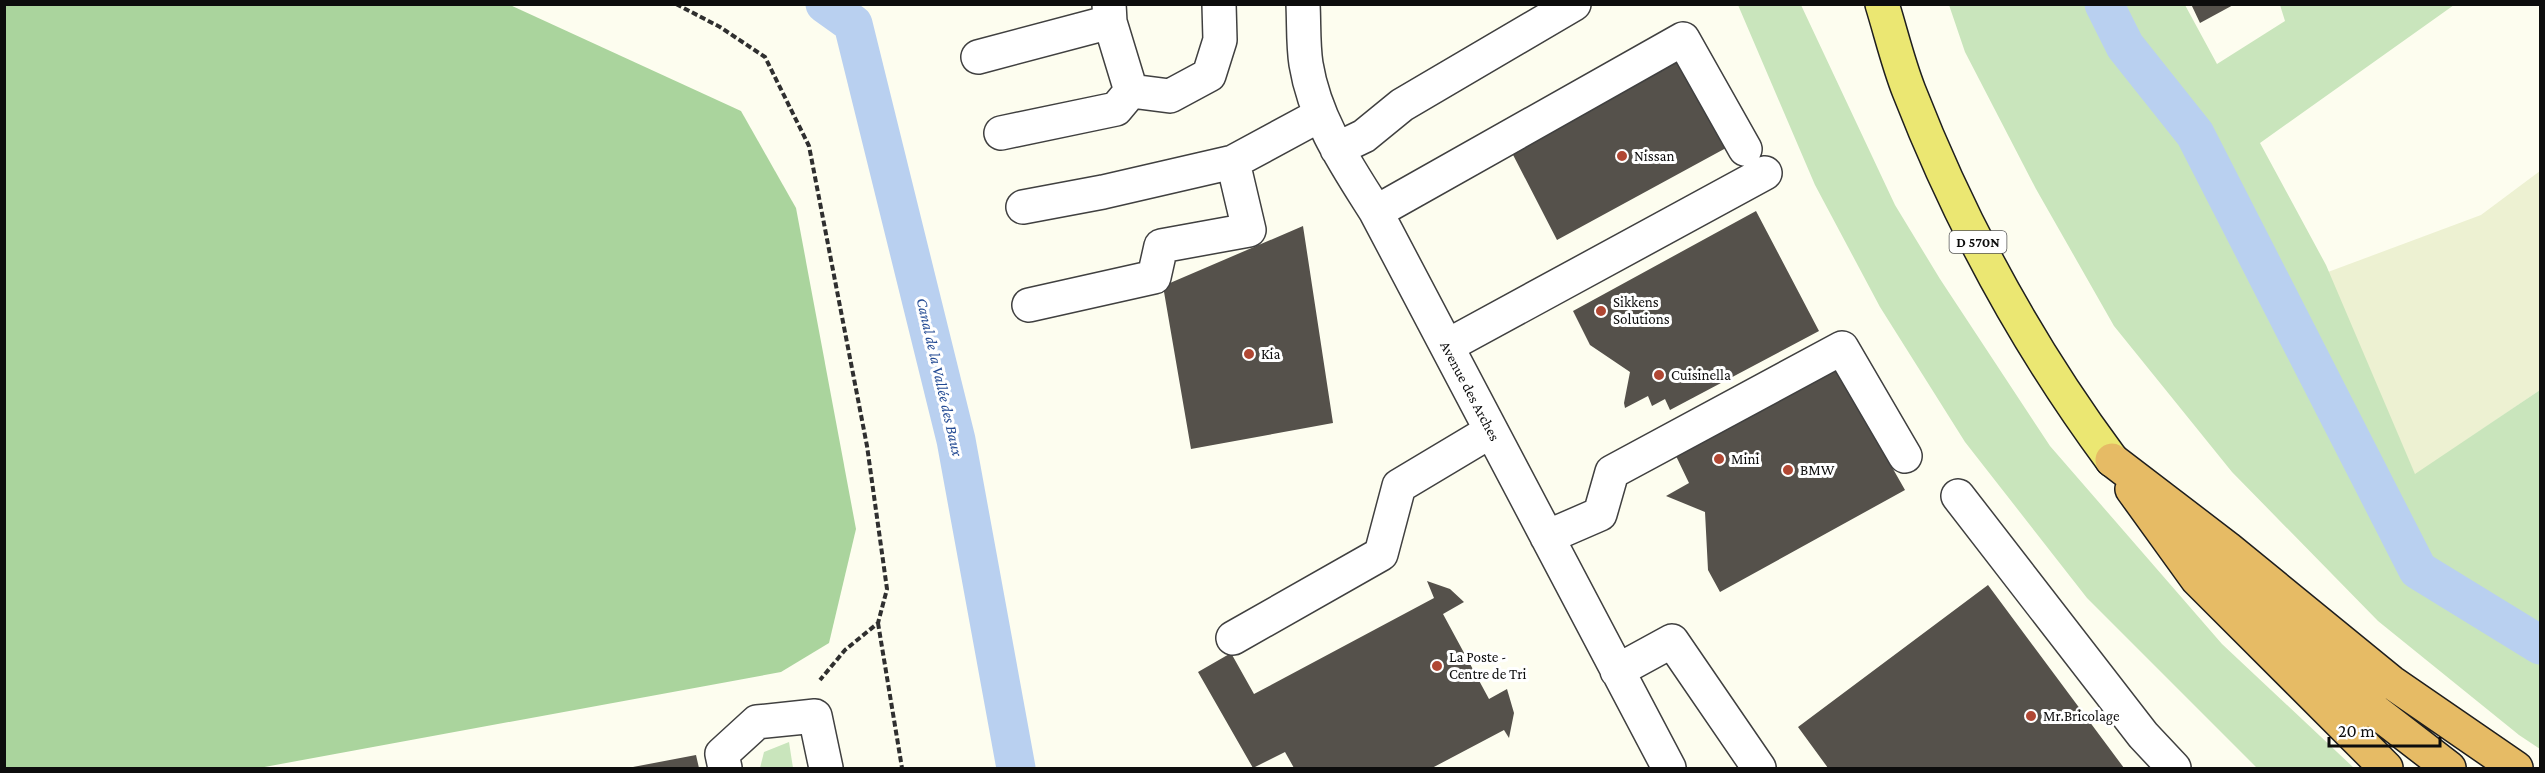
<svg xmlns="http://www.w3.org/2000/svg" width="2545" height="773" font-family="'Crimson Pro',serif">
	<rect width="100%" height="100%" fill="#fdfdef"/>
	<path fill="#edf1d2" d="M 2540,171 L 2540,390 L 2415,475 L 2328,272 L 2481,215 Z"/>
	<path fill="#c9e5bc" d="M 1738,5 L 1801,5 L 1895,205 L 1940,279 L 2050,446 L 2222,644 L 2354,768 L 2257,768 L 2087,598 L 1965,442 L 1880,307 L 1815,185 Z
		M 1949,5 L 2185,5 L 2217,64 L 2285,21 L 2280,5 L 2454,5 L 2260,143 L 2326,265 L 2415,474 L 2540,390 L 2540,749 L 2519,735 L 2378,621 L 2232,472 L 2114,326 L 2036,189 L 1965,52 Z
		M 789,742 L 793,768 L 760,768 L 764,752 Z"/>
	<path fill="#aad49d" d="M 5,4 L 510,5 L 741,111 L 796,208 L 856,529 L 829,643 L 781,672 L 259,768 L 5,768 Z"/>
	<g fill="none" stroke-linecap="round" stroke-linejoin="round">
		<path stroke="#b9d0f0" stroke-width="39" d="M 825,4 L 853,24 L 956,440 L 1016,768
			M 2104,4 L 2125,46 L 2195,134 L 2418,570 L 2540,645"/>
	</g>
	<path fill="#55514b" d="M 2191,4 L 2235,4 L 2200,23 Z
		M 1680,57 L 1726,148 L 1557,240 L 1510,149 Z
		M 1756,211 L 1819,331 L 1670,410 L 1665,399 L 1652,406 L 1648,396 L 1625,408 L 1624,403 L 1630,372 L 1590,345 L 1573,311 Z
		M 1303,226 L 1333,423 L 1191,449 L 1163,286 Z
		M 1835,367 L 1905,490 L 1720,592 L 1708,570 L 1705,512 L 1666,496 L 1689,483 L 1676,456 Z
		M 1427,581 L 1450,589 L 1464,602 L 1443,614 L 1489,699 L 1507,689 L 1514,713 L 1509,738 L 1504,730 L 1432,768 L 1294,768 L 1285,752 L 1253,768 L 1198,672 L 1231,653 L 1254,694 L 1434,598 Z
		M 1988,585 L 2124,768 L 1828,768 L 1798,727 Z
		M 696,755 L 699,768 L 633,768 L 633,767 Z"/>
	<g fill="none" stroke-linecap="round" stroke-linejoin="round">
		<g stroke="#404040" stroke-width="36">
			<path id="minor" d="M 1303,4 C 1304,24 1303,45 1306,64 C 1315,120 1347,166 1376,212 L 1669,768
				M 1110,22 L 1131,91 L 1170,96 L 1209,75 L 1220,40 L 1219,4
				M 978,57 L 1110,22 L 1109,4
				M 1001,133 L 1116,109 L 1131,91
				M 1337,149 L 1364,136 L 1402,105 L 1574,4
				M 1023,207 L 1103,192 L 1233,162 L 1320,115
				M 1376,212 L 1683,39 L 1745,149
				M 1029,305 L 1154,277 L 1161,246 L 1249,230 L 1233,162
				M 1447,346 L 1765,173
				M 1958,496 L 2143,735 L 2174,768
				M 1547,537 L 1600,514 L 1612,472 L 1842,348 L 1905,456
				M 1233,638 L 1381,554 L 1399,486 L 1491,431
				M 1617,671 L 1672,641 L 1759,768
				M 725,768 L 722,754 L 757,722 L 815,716 L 826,768"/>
		</g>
		<g stroke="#1e1e1e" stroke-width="36">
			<path id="major" d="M 1882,4 C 1891,33 1898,63 1909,91 C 1960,222 2029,348 2112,460"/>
		</g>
		<g stroke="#1e1e1e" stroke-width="36">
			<path id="highway" d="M 2112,460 L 2227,548 L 2391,682 L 2516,768
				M 2132,489 L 2197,579 L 2386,768
				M 2194,546 L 2375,711 L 2449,768"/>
		</g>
		<path stroke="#2f2f2f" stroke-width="4" stroke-dasharray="6 3" stroke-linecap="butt" d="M 676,4 L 720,27 L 765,57 L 809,146 L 867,446 L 887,589 L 878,623 L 845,650 L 820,680
			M 878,623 L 902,768"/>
		<use href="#minor" stroke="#fff" stroke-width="33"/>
		<use href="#major" stroke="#ebe772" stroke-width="33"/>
		<use href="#highway" stroke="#e6bb65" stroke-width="33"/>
	</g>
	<g fill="#b04733" stroke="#fff" stroke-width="2">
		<circle cx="1622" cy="156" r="6"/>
		<circle cx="1601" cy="311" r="6"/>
		<circle cx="1249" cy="354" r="6"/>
		<circle cx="1659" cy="375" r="6"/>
		<circle cx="1719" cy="459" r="6"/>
		<circle cx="1788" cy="470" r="6"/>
		<circle cx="1437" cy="666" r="6"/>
		<circle cx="2031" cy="716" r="6"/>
	</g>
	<g text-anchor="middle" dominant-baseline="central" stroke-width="6" stroke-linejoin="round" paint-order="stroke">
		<rect fill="#fff" stroke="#565656" stroke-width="1.5" x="1949.5" y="231" width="57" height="22" rx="4.5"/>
		<g font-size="14" font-weight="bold" fill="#0d0d0d">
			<text x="1978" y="242">D 570N</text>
		</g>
		<g font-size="15" fill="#0d0d0d" stroke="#fff" text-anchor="start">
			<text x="1634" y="156">Nissan</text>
			<text x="1613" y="302">Sikkens<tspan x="1613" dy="17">Solutions</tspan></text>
			<text x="1261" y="354">Kia</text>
			<text x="1671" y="375">Cuisinella</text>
			<text x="1731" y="459">Mini</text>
			<text x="1800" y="470">BMW</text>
			<text x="1449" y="657">La Poste -<tspan x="1449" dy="17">Centre de Tri</tspan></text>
			<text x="2043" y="716">Mr.Bricolage</text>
		</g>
		<g font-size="15" fill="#0d0d0d" stroke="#fff">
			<text transform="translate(1470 391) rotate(62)">Avenue des Arches</text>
		</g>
		<g font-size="16" font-style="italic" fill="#234a93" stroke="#fff">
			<text transform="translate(940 377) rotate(77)">Canal de la Vallée des Baux</text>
		</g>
	</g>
	<rect width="2545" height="773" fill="none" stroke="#0d0d0d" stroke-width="12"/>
	<path d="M2329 737v9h111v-9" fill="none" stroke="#0d0d0d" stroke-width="3"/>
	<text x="2338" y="737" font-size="18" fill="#0d0d0d" stroke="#ffffff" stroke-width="4.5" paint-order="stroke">20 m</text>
</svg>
